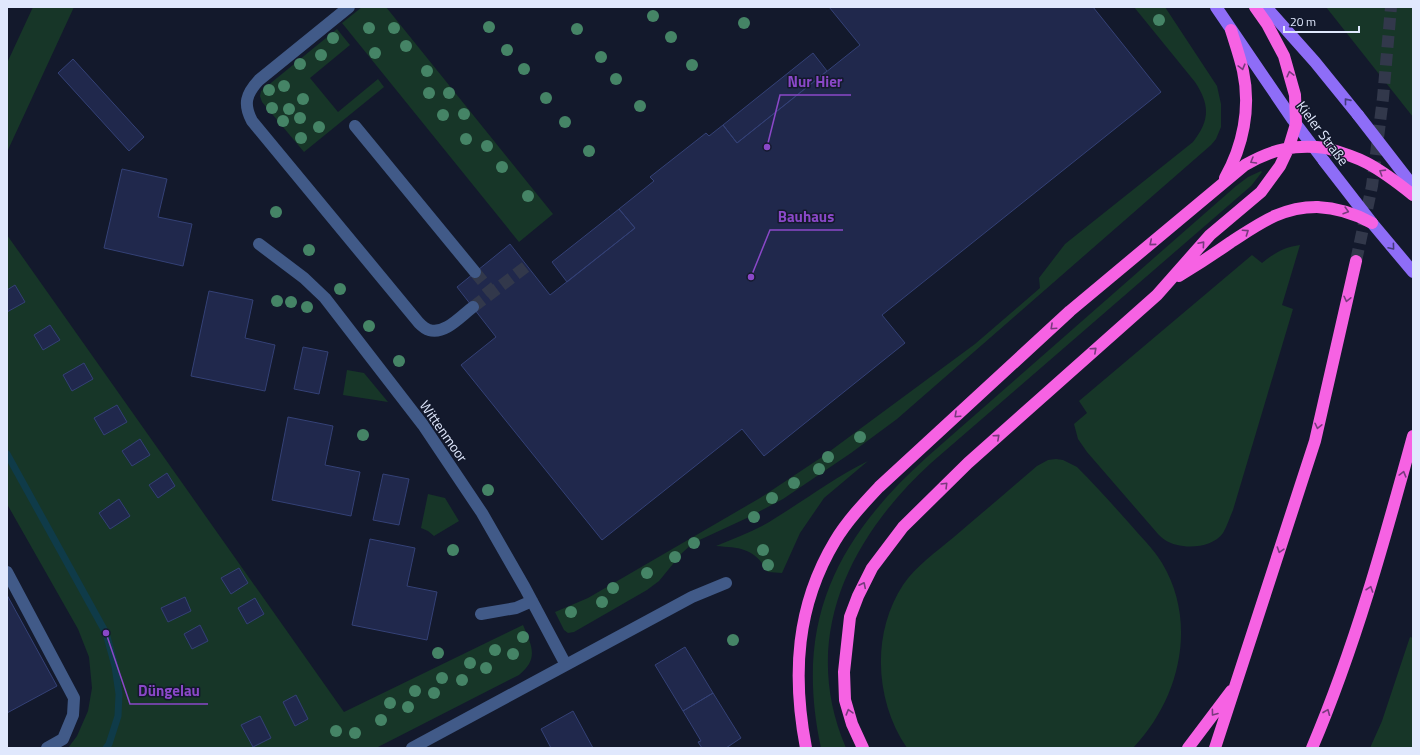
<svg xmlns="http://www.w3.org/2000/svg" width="1420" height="755" font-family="'Titillium Web',sans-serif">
	<rect width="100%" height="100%" fill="#13192c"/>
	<path fill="#173628" d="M 33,7 L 74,7 L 7,152 L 7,63 Z
		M 362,7 L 386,7 L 553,214 L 519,242 L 342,23 Z
		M 1134,7 L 1165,7 L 1217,86 L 1221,104 L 1221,127 L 1216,139 L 1211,145 L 897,419 L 851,453 L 783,499 L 747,518 L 693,543 L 682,553 L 659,581 L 647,590 L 574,632 L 568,633 L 564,630 L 555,612 L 588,598 L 760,498 L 822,457 L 975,344 L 1040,288 L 1039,278 L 1065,244 L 1193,142 C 1210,120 1210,105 1195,82 Z
		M 1326,7 L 1413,7 L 1413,117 Z
		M 337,29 L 350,45 L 310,78 L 338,112 L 378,79 L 384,87 L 304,152 L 262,102 L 260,96 L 261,91 Z
		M 1261,171 L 1262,172 L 1251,186 L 931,463 C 849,538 799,639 846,748 L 821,748 C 794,623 835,540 927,457 L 1236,186 L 1248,177 Z
		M 7,235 L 344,712 L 523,625 C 532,646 539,659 519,675 L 376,748 L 68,748 L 77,736 L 88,711 L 92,688 L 89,657 L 78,629 L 7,504 Z
		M 1300,245 L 1282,305 L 1293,309 L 1233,510 C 1230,517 1227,526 1223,533 C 1212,549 1180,550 1165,540 C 1162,538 1160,536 1158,534 L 1087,452 L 1078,439 L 1074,424 L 1087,413 L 1079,401 L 1252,255 L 1262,263 C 1274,253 1285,247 1300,245 Z
		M 347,370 L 364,373 L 388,402 L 343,395 Z
		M 1056,459 L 1063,460 L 1077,467 C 1095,485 1112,504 1129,523 C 1140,536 1153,548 1162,563 C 1198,623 1180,699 1133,748 L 907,748 C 875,701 871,634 903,585 C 916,566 936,552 954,537 C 981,514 1009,490 1037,466 L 1048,460 Z
		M 868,461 L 824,498 L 800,533 L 782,573 L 768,572 C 754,548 742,548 716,546 C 737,537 758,530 777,517 C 808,498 835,477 868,461 Z
		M 428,494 L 445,498 L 459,521 L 434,536 L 428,531 L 421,528 Z
		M 1410,637 L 1413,638 L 1413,748 L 1370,748 L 1382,721 Z"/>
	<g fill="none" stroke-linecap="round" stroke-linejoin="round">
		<path stroke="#0f3b49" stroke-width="7" d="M 7,454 L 106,633 L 115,666 L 119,694 L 118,716 L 109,744 L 106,748"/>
	</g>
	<path fill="#20284c" stroke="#344176" d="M 829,7 L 1093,7 L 1161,92 L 882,315 L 905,343 L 764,456 L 742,429 L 602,540 L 461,365 L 496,337 L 457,287 L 510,244 L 550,295 L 635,228 L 619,209 L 654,181 L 650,177 L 706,133 L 709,136 L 723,125 L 737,143 L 860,45 Z
		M 813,53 L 827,71 L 737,143 L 723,125 Z
		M 73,59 L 144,137 L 129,151 L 58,73 Z
		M 122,169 L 167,179 L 158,217 L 192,224 L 183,266 L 104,248 Z
		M 619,209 L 635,228 L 567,282 L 552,262 Z
		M 15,285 L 25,302 L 7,312 L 7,290 Z
		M 209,291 L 253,300 L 245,338 L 275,345 L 265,391 L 191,376 Z
		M 50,325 L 60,340 L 43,350 L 34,335 Z
		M 303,347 L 328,352 L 319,394 L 294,389 Z
		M 84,363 L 93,379 L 72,391 L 63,375 Z
		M 117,405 L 127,422 L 104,435 L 94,418 Z
		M 288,417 L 333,426 L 325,465 L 360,472 L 351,516 L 272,500 Z
		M 140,439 L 150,455 L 132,466 L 122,451 Z
		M 167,473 L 175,486 L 158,498 L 149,485 Z
		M 383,474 L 409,479 L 399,525 L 373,520 Z
		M 119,499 L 130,516 L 110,529 L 99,513 Z
		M 370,539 L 415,548 L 407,586 L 437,592 L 427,640 L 352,625 Z
		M 239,568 L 248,583 L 231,594 L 221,578 Z
		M 7,595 L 57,686 L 7,713 Z
		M 185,597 L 191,611 L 168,622 L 161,608 Z
		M 255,598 L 264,614 L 247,624 L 238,608 Z
		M 200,625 L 208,641 L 192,649 L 184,634 Z
		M 685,647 L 713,693 L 683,711 L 655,665 Z
		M 713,693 L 741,738 L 726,748 L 702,748 L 698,742 L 701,741 L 683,711 Z
		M 296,695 L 308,719 L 295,726 L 283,702 Z
		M 573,711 L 593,748 L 551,748 L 541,729 Z
		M 260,716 L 271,738 L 253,747 L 241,725 Z"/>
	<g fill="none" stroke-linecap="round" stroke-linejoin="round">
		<path stroke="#32384b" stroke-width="12" stroke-dasharray="12 6" stroke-linecap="butt" d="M 475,272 L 492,293
			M 473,307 L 527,266"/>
		<path stroke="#32384b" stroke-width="12" stroke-dasharray="12 6" stroke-linecap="butt" d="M 1356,261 L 1372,186 L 1383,98 L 1391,7"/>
		<path stroke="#415a88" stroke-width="12" d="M 349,7 L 259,80 C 246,94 243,104 252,121 L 419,323 C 422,326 425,329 429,330 C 445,335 461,316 473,307
			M 355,126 L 475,272
			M 259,244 L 304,278 L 325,298 L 423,425 L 482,513 L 525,588 L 566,665
			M 7,572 L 74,698 L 73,715 L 63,739 L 47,748
			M 481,614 L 516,608 L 532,601
			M 412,748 L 692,597 L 726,583"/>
		<path stroke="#8e6df7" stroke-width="12" d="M 1216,7 L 1293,120 L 1324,161
			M 1266,7 L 1315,62 L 1358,115
			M 1372,223 L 1413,272"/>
		<path stroke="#f662e3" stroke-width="12" d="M 1225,178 C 1243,146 1251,108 1243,71 C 1240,57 1235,43 1231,30
			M 1179,276 C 1197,265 1214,254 1231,242 C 1259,224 1281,207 1317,207
			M 806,748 C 792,675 796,606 835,541 C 847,521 863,504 879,487 L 1070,311 L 1245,165 C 1273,149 1295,144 1326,148
			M 863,748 L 852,724 L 845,700 L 844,672 L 850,617 L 858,596 L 872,568 L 903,527 L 968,463 L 1157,295 L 1210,235 L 1261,192 L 1280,166 L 1289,147 L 1296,124 L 1295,95 L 1284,56 L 1267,24 L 1255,7
			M 1188,748 L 1231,691
			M 1215,748 L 1315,441 L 1356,261
			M 1312,748 C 1355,647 1384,542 1413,436"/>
		<path stroke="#8e6df7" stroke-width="12" d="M 1358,115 L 1413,186
			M 1324,161 L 1372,223"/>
		<path stroke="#f662e3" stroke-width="12" d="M 1326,148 C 1340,152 1354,156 1367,163 C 1384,172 1398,183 1413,195
			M 1317,207 C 1338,208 1354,213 1372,223"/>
	</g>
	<g fill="#458466">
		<circle cx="653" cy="16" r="6"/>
		<circle cx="1159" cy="20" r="6"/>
		<circle cx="744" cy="23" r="6"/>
		<circle cx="489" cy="27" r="6"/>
		<circle cx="369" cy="28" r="6"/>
		<circle cx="394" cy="28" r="6"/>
		<circle cx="577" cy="29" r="6"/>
		<circle cx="671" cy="37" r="6"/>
		<circle cx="333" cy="38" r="6"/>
		<circle cx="406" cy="46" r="6"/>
		<circle cx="507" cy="50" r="6"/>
		<circle cx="375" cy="53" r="6"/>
		<circle cx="321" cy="55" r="6"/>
		<circle cx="601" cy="57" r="6"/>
		<circle cx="300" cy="64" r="6"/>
		<circle cx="692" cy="65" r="6"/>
		<circle cx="524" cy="69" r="6"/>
		<circle cx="427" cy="71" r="6"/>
		<circle cx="616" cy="79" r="6"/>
		<circle cx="284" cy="86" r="6"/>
		<circle cx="269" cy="90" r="6"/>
		<circle cx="429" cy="93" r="6"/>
		<circle cx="449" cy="93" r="6"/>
		<circle cx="546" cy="98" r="6"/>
		<circle cx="303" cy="99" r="6"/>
		<circle cx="640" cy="106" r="6"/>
		<circle cx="272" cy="108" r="6"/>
		<circle cx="289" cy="109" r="6"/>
		<circle cx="464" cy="114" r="6"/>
		<circle cx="443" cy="115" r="6"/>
		<circle cx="300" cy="118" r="6"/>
		<circle cx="283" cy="121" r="6"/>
		<circle cx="565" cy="122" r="6"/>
		<circle cx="319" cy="127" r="6"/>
		<circle cx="301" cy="138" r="6"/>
		<circle cx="466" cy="139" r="6"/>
		<circle cx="487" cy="146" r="6"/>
		<circle cx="589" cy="151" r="6"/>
		<circle cx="502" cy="167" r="6"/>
		<circle cx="528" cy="196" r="6"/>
		<circle cx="276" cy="212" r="6"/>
		<circle cx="309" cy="250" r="6"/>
		<circle cx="340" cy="289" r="6"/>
		<circle cx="277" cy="301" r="6"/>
		<circle cx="291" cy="302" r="6"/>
		<circle cx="307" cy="307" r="6"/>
		<circle cx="369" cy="326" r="6"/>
		<circle cx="399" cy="361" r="6"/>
		<circle cx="363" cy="435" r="6"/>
		<circle cx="860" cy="437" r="6"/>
		<circle cx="828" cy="457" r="6"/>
		<circle cx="819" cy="469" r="6"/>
		<circle cx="794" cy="483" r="6"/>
		<circle cx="488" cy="490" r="6"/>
		<circle cx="772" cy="498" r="6"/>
		<circle cx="754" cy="517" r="6"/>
		<circle cx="694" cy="543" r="6"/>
		<circle cx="453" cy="550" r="6"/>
		<circle cx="763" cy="550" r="6"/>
		<circle cx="675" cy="557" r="6"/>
		<circle cx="768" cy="565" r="6"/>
		<circle cx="647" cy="573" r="6"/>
		<circle cx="613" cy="588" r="6"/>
		<circle cx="602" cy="602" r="6"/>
		<circle cx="571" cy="612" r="6"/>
		<circle cx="523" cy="637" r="6"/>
		<circle cx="733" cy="640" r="6"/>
		<circle cx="495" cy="650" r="6"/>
		<circle cx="438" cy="653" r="6"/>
		<circle cx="513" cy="654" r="6"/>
		<circle cx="470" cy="663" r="6"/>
		<circle cx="486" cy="668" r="6"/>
		<circle cx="442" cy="678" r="6"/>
		<circle cx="462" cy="680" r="6"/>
		<circle cx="415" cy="691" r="6"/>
		<circle cx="434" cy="693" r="6"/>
		<circle cx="390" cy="703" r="6"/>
		<circle cx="408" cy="707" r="6"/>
		<circle cx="381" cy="720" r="6"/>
		<circle cx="336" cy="731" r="6"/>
		<circle cx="355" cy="733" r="6"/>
	</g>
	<defs><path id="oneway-chevron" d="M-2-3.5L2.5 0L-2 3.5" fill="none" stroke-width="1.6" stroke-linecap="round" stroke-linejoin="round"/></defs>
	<g stroke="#793a7e">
		<use href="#oneway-chevron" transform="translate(1242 67) rotate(75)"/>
		<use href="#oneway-chevron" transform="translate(1290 74) rotate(-104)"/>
		<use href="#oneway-chevron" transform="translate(1253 161) rotate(150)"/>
		<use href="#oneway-chevron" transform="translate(1382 172) rotate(-148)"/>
		<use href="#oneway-chevron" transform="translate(1346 211) rotate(17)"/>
		<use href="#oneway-chevron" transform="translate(1246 232) rotate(-34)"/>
		<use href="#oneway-chevron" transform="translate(1152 243) rotate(140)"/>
		<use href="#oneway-chevron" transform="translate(1202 244) rotate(-49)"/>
		<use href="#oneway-chevron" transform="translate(1347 299) rotate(103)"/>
		<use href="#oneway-chevron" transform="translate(1053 327) rotate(137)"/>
		<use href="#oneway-chevron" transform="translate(1094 350) rotate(-42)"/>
		<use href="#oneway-chevron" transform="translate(957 415) rotate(137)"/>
		<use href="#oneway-chevron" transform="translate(1318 426) rotate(103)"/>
		<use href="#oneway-chevron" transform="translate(997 437) rotate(-42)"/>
		<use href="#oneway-chevron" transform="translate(1403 474) rotate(-75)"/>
		<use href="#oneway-chevron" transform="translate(945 485) rotate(-45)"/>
		<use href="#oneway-chevron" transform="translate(1280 550) rotate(108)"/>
		<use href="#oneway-chevron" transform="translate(863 585) rotate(-64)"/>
		<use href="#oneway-chevron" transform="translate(1370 589) rotate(-71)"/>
		<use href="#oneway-chevron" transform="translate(849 712) rotate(-106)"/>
		<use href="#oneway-chevron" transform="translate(1327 712) rotate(-68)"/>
		<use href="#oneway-chevron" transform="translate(1214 713) rotate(127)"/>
	</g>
	<g stroke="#443b7d">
		<use href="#oneway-chevron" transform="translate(1347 101) rotate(-129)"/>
		<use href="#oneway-chevron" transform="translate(1392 247) rotate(50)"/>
	</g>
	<g text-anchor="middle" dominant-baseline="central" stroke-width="3" stroke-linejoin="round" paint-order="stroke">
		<g font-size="14" fill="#e0e8fd" stroke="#13192c">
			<text transform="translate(1323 133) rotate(53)">Kieler Straße</text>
			<text transform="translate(444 431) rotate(55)">Wittenmoor</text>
		</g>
	</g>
	<path fill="none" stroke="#8a48c8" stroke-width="1.5" d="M767 147L780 95H851M751 277L770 230H843M106 633L130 704H208"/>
	<g fill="#8a48c8" stroke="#13192c" stroke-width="1.5">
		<circle cx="767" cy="147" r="4"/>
		<circle cx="751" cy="277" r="4"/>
		<circle cx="106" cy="633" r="4"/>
	</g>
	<g font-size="15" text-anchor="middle" font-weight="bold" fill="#8a48c8" stroke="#13192c" stroke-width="3" stroke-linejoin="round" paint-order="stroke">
		<text x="815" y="87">Nur Hier</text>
		<text x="806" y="222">Bauhaus</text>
		<text x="169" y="696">Düngelau</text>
	</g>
	<rect width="1420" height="755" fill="none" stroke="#e0e8fd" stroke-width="16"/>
	<path d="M1284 26v6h75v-6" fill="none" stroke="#e0e8fd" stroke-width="2"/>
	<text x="1290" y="26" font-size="12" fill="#e0e8fd" stroke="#13192c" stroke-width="3" paint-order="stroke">20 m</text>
</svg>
